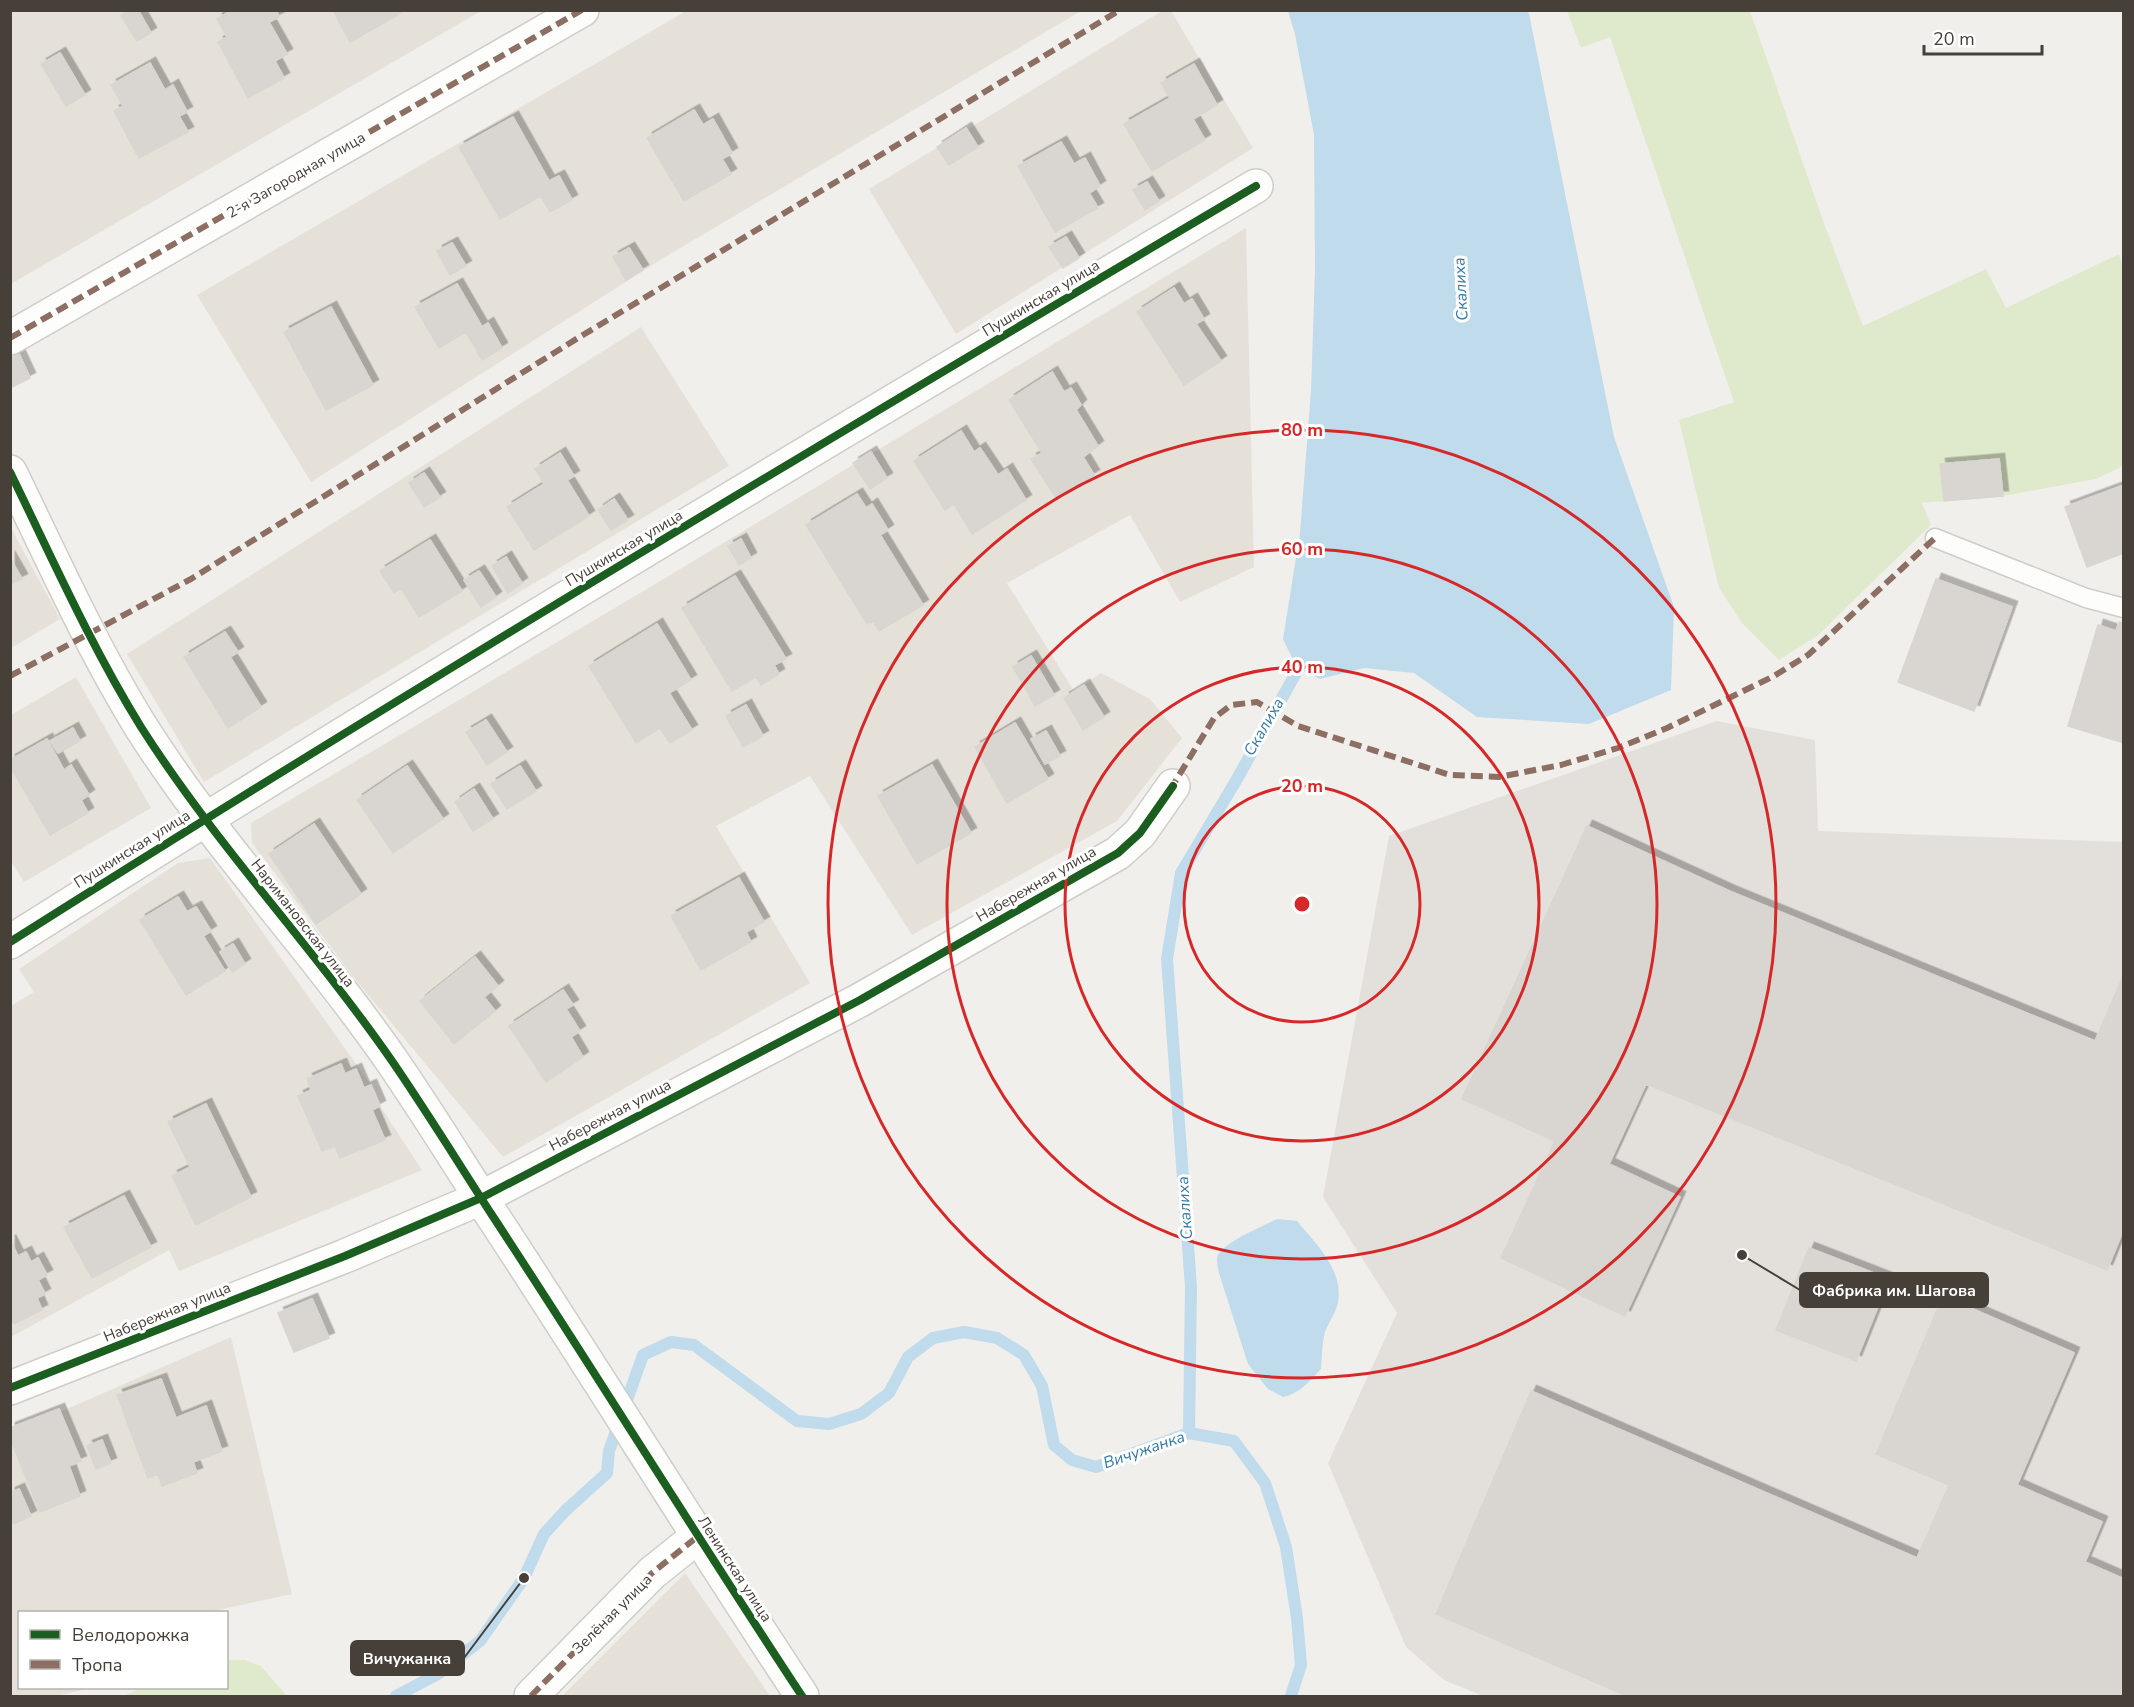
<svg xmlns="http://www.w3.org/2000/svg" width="2134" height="1707" font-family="'Nunito Sans',sans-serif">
	<defs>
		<filter id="shadow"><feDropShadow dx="5.5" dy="-5.5" stdDeviation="0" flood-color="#0004"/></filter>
	</defs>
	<rect width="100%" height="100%" fill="#f1efeb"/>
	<path fill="#e5e1d9" d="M 11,11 L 481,11 L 11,284 Z
		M 686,11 L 1081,11 L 665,257 L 311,482 L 197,295 Z
		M 1162,11 L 1171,11 L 1253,148 L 956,334 L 869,189 Z
		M 1246,228 L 1254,567 L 1180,602 L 1130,515 L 1007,583 L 1074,691 L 1101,673 L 1150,699 L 1182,738 L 1117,821 L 912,935 L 810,776 L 716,826 L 810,983 L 503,1157 L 359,984 L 252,843 L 251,823 L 662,580 Z
		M 641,327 L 729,466 L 204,782 L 127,654 Z
		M 10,526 L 60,619 L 11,648 L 10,648 Z
		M 76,677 L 151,808 L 24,882 L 11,861 L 11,715 Z
		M 210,858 L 371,1085 L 380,1106 L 422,1170 L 179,1271 L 169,1250 L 11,1337 L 11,1006 L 34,992 L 19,969 L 178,863 Z
		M 231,1337 L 292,1594 L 209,1612 L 20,1612 L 20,1688 L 90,1688 L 57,1696 L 11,1696 L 10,1434 Z
		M 685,1573 L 770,1696 L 562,1696 Z"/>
	<path fill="#e3dfdb" d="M 1717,721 L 1815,740 L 1818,831 L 2123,842 L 2123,1696 L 1483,1696 L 1444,1680 L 1406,1647 L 1328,1463 L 1397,1313 L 1323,1197 L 1389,836 Z"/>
	<path fill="#dfeacd" d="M 1567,11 L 1750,11 L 1826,229 L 1863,326 L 1986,269 L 2006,308 L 2119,254 L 2124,270 L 2123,466 L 2096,479 L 2003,496 L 1922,503 L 1931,525 L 1817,636 L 1779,660 L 1742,623 L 1719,588 L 1679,420 L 1734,402 L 1610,37 L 1581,48 Z
		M 227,1660 L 245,1660 L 261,1666 L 287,1696 L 123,1696 L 142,1688 L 226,1688 Z"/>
	<path fill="#bfdbec" d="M 1288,11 L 1527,10 L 1529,14 L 1614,437 L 1674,607 L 1671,690 L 1589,724 L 1477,717 L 1414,673 L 1364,668 L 1320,679 L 1297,668 L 1283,639 L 1300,533 L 1311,391 L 1315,270 L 1314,135 L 1295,34 Z
		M 1277,1219 L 1297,1221 C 1315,1243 1344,1270 1338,1302 C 1336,1313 1329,1321 1325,1332 C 1322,1343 1322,1357 1321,1369 C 1310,1381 1299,1394 1283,1397 L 1268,1389 L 1248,1364 L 1219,1273 C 1218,1269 1217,1263 1217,1258 C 1220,1243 1264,1226 1277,1219 Z"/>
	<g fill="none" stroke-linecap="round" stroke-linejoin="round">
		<path stroke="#bfdbec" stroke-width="12" d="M 1189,1433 L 1191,1287 L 1167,959 L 1181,873 L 1237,779 L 1306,655
			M 396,1696 L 438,1674 L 480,1641 L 524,1578 L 544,1534 L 565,1511 L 607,1473 L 609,1451 L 643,1355 L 671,1342 L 694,1345 L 797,1421 L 829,1424 L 861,1414 L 889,1393 L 908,1357 L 933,1338 L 964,1332 L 997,1338 L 1024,1355 L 1042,1386 L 1054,1445 L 1072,1460 L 1096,1467 L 1189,1433 L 1234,1441 L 1265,1483 L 1286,1547 L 1297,1618 L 1301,1665 L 1291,1696"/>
	</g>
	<path fill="#d9d6d2" stroke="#d9d6d1" stroke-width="1.5" filter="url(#shadow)" d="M 130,10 L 138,10 L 151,33 L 137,41 L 121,16 Z
		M 232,10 L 276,10 L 279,17 L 269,22 L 287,54 L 275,61 L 284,78 L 248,98 L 218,42 L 227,37 L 217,19 Z
		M 333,10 L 398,10 L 400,14 L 350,42 Z
		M 60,53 L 85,95 L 66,106 L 41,64 Z
		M 150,63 L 165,90 L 173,85 L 187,112 L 179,116 L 188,132 L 139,158 L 114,111 L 123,106 L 111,85 Z
		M 1194,64 L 1217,105 L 1193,119 L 1205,140 L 1152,171 L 1124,124 L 1170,98 L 1161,83 Z
		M 694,110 L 703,125 L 713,119 L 732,153 L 722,159 L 731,174 L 684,201 L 647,138 Z
		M 513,117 L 549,181 L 559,176 L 572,200 L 550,212 L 541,196 L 500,219 L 459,147 Z
		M 966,128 L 978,147 L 949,165 L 937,147 Z
		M 1061,142 L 1074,164 L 1085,158 L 1100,186 L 1089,193 L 1098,208 L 1055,232 L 1018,166 Z
		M 1147,182 L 1159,201 L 1145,210 L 1133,190 Z
		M 1066,237 L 1079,258 L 1063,268 L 1049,247 Z
		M 452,243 L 466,266 L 450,275 L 437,251 Z
		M 629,248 L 643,270 L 626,280 L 613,257 Z
		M 457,284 L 482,327 L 488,323 L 502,348 L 482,360 L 466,332 L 439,348 L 415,307 Z
		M 1174,288 L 1184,304 L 1192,299 L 1204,319 L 1196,324 L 1221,361 L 1184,385 L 1137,312 Z
		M 331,307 L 373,385 L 326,410 L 284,332 Z
		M 19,354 L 30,378 L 10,388 L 10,358 Z
		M 1052,372 L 1064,392 L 1071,388 L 1081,405 L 1076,410 L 1098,446 L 1083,457 L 1094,475 L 1056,498 L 1031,459 L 1042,453 L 1009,400 Z
		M 961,431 L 974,452 L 980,448 L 998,475 L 1007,469 L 1026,500 L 972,534 L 954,504 L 945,510 L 914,461 Z
		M 871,452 L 887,478 L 870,489 L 853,463 Z
		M 560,453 L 574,476 L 567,480 L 589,516 L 534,550 L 507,507 L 544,484 L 535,469 Z
		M 1999,459 L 2003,496 L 1944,501 L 1940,464 Z
		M 424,473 L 440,497 L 424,507 L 409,483 Z
		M 2124,485 L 2124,553 L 2087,567 L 2065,507 Z
		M 857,494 L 866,508 L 872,504 L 888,530 L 880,535 L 923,605 L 879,631 L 873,621 L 867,624 L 806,525 Z
		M 614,499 L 628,520 L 611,530 L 598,510 Z
		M 741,539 L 751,558 L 739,565 L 728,546 Z
		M 430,540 L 462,591 L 419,617 L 401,588 L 394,593 L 380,571 Z
		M 506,557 L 522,583 L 508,593 L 492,566 Z
		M 10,558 L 22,579 L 10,585 Z
		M 479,571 L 496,597 L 481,607 L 464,580 Z
		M 735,576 L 786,659 L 774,665 L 779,674 L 761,685 L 756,677 L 732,691 L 682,608 Z
		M 1936,579 L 2012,607 L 1974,711 L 1898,682 Z
		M 2119,622 L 2124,623 L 2124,743 L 2068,726 L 2098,625 L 2116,631 Z
		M 657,624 L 691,680 L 669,693 L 692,730 L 670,743 L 660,728 L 636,743 L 589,666 Z
		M 225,632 L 238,652 L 230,657 L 261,707 L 228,728 L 184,657 Z
		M 1031,656 L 1054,695 L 1035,706 L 1013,667 Z
		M 1084,685 L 1104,717 L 1083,730 L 1064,698 Z
		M 746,705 L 763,736 L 743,747 L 726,716 Z
		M 486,720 L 507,752 L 487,765 L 466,732 Z
		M 1015,723 L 1048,779 L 1007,803 L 975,747 Z
		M 73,728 L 80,741 L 58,753 L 50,741 Z
		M 1046,731 L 1060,756 L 1045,764 L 1031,739 Z
		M 47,739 L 64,770 L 71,765 L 89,795 L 81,800 L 88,813 L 50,835 L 10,766 L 10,760 Z
		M 932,765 L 971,833 L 917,864 L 878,796 Z
		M 407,766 L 443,819 L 393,853 L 357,800 Z
		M 520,766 L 536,791 L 507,809 L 491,784 Z
		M 474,789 L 493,819 L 473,831 L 455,802 Z
		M 314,824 L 361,894 L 316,924 L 269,854 Z
		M 1587,826 L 1734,893 L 1609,1164 L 1680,1197 L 1625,1316 L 1501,1258 L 1555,1141 L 1462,1099 Z
		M 739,878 L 764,922 L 746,932 L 751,942 L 701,970 L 671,916 Z
		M 1734,893 L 2095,1041 L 2124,974 L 2124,1228 L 2107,1270 L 1646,1084 Z
		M 178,897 L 187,912 L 196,907 L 211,931 L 203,936 L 225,971 L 186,995 L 140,920 Z
		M 233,944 L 245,964 L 232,972 L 220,952 Z
		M 475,957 L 498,986 L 484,997 L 495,1011 L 454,1044 L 420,1001 Z
		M 563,990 L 573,1005 L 566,1009 L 580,1031 L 571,1037 L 583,1057 L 546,1082 L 509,1026 Z
		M 341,1064 L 345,1074 L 356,1069 L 364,1088 L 371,1085 L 380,1106 L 372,1110 L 385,1140 L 340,1158 L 335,1146 L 322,1151 L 298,1096 L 311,1090 L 307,1079 Z
		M 206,1104 L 251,1197 L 196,1225 L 172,1176 L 190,1167 L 168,1122 Z
		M 124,1196 L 151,1247 L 92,1278 L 64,1227 Z
		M 10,1240 L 18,1256 L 26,1252 L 31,1262 L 38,1258 L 47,1275 L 38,1280 L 45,1294 L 37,1298 L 42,1310 L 14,1324 L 10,1316 Z
		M 1809,1248 L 1889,1279 L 1856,1361 L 1776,1330 Z
		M 1943,1296 L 2074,1353 L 2017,1485 L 2102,1522 L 2085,1562 L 2124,1579 L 2124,1696 L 1627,1696 L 1436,1614 L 1531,1391 L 1917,1558 L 1949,1485 L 1876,1454 Z
		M 312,1299 L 329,1338 L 294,1352 L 278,1313 Z
		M 161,1379 L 176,1418 L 206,1406 L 222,1451 L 193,1462 L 197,1473 L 162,1486 L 158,1474 L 148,1478 L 117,1395 Z
		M 59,1409 L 81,1461 L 69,1466 L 80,1496 L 40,1512 L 10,1438 L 10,1428 Z
		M 102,1440 L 111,1463 L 96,1469 L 87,1446 Z
		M 19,1489 L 31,1516 L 14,1524 L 10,1517 L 10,1493 Z"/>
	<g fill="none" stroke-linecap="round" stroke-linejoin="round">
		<g stroke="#cfcdc9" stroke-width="21">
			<path id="lane" d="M 1935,538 L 2086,598 L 2124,608"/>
		</g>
		<g stroke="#cfcdc9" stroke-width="36">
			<path id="street" d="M 10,338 L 582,10
				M 10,472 C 52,558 91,646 141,727 C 216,845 313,947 392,1061 C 427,1112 459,1164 492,1215 C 597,1375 697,1537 802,1696
				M 10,942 C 421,682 838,433 1256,186
				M 10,1388 L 345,1256 L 481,1198 L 860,1000 L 1118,853 L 1140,833 L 1173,786
				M 531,1696 L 652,1573 L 697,1537"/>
		</g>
		<use href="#lane" stroke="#fdfdfc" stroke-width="18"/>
		<use href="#street" stroke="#fdfdfc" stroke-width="33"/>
		<path stroke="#8d6e63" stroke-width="6" stroke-dasharray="12 6" stroke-linecap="butt" d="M 10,338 L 582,10
			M 10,676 L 191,579 L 578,338 L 1120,10
			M 1170,790 L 1214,718 L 1231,705 L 1257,702 L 1298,726 L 1450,775 L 1499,777 L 1561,765 L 1618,748 L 1667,728 L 1727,699 L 1774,676 L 1808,655 L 1935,538
			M 531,1696 L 652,1573 L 697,1537"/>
		<g stroke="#fff" stroke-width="11">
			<path id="cycleway" d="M 10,472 C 52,558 91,646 141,727 C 216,845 313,947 392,1061 C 427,1112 459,1164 492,1215 C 597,1375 697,1537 802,1696
				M 10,942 C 421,682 838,433 1256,186
				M 10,1388 L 345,1256 L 481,1198 L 860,1000 L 1118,853 L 1140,833 L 1173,786"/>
		</g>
		<use href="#cycleway" stroke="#1b5e20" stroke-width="8"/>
	</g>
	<g fill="none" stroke="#d62828" stroke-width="3">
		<circle cx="1302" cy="904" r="118"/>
		<circle cx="1302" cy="904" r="237"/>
		<circle cx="1302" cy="904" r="355"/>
		<circle cx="1302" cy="904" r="474"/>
	</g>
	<g text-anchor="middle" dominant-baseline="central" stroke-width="6" stroke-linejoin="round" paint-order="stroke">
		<g font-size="15" fill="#474038" stroke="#fff">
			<text transform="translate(296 175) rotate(-30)">2-я Загородная улица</text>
			<text transform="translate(1041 298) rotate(-31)">Пушкинская улица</text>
			<text transform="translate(624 548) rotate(-31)">Пушкинская улица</text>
			<text transform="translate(132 849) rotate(-32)">Пушкинская улица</text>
			<text transform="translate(1036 884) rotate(-30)">Набережная улица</text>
			<text transform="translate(303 923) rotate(52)">Наримановская улица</text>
			<text transform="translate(610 1115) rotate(-28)">Набережная улица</text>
			<text transform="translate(167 1312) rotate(-22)">Набережная улица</text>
			<text transform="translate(735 1569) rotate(57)">Ленинская улица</text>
			<text transform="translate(612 1614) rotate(-45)">Зелёная улица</text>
		</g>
		<g font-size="16" font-style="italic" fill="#3579a5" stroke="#fff">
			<text transform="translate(1461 289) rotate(-93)">Скалиха</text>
			<text transform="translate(1264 727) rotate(-60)">Скалиха</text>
			<text transform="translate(1185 1208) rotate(-94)">Скалиха</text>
			<text transform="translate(1144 1450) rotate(-19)">Вичужанка</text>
		</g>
	</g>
	<circle cx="1302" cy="904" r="9" fill="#d62828" stroke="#fff" stroke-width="3"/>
	<g font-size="18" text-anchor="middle" font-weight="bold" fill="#d62828" stroke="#fff" stroke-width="6" stroke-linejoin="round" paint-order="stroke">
		<text x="1302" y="436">80 m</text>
		<text x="1302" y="555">60 m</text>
		<text x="1302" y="673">40 m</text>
		<text x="1302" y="792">20 m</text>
	</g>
	<path fill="none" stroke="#474038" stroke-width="2" d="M1742 1255L1800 1290M524 1578L464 1658"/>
	<g fill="#474038" stroke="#fff" stroke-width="2">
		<circle cx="1742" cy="1255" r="6"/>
		<circle cx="524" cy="1578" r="6"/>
	</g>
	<g fill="#474038" stroke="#474038" stroke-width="2">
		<rect x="1800" y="1273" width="188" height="34" rx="6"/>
		<rect x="351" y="1641" width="113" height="34" rx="6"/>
	</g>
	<g font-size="16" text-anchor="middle" font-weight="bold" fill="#fff">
		<text x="1894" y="1296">Фабрика им. Шагова</text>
		<text x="407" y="1664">Вичужанка</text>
	</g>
	<rect width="2134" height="1707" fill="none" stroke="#474038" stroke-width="24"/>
	<rect x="18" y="1611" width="210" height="78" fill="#ffffff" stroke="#b5b3af" stroke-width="1.5"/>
	<rect x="30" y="1630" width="30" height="9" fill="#1b5e20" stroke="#b5b3af" stroke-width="1.5"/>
	<text x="72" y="1641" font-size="18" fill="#474038">Велодорожка</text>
	<rect x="30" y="1660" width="30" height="9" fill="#8d6e63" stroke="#b5b3af" stroke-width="1.5"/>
	<text x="72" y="1671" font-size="18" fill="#474038">Тропа</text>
	<path d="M1924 45v9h118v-9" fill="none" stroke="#474038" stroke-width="3"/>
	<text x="1933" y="45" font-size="18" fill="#474038" stroke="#ffffff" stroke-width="4.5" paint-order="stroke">20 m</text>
</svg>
